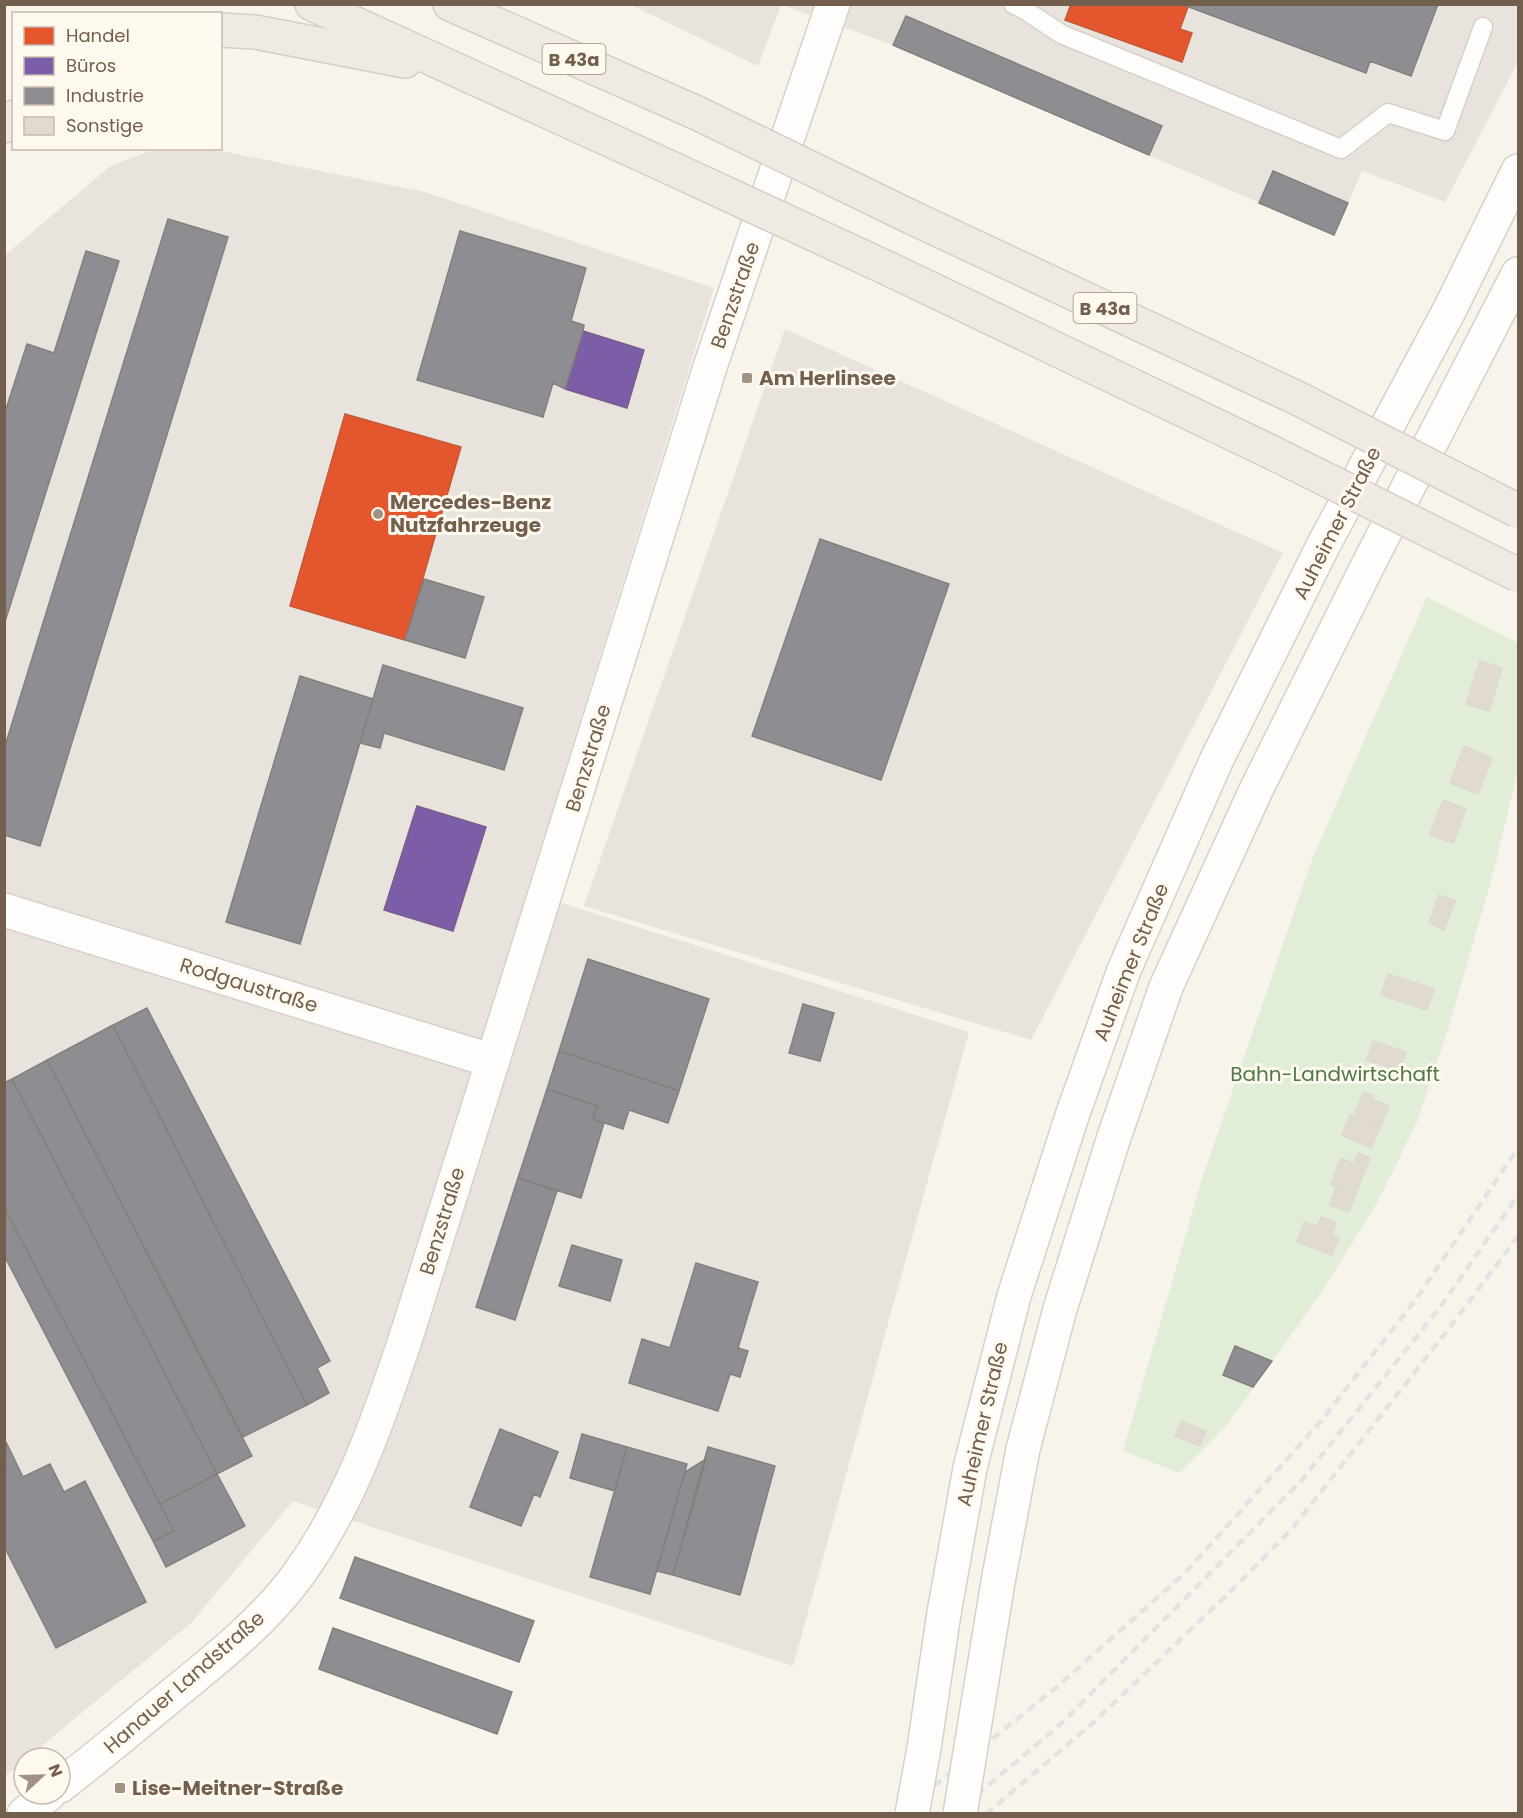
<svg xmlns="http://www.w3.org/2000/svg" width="1523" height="1818" font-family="Poppins,sans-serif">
	<rect width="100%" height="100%" fill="#f6f4eb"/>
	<path fill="#e8e4dd" d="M 631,5 L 781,5 L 758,66 Z
		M 782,5 L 1518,5 L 1518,62 L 1445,202 L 1362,171 L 1334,235 L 893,45 Z
		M 207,148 L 425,192 L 714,288 L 527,892 L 969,1032 L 793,1666 L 293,1501 L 192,1622 L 5,1776 L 5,255 L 112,165 L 156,149 Z
		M 785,329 L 1283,553 L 1031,1040 L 584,906 Z"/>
	<path fill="#e1edd7" d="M 1427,597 L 1518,643 L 1518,770 L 1493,874 L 1449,1026 L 1417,1122 L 1377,1203 L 1325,1287 L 1227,1425 L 1180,1473 L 1123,1451 L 1201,1182 L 1313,857 Z"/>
	<path fill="#e4572e" stroke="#c25937" stroke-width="1.5" d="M 1071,4 L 1181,4 L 1188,7 L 1180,29 L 1192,33 L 1182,62 L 1065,20 Z
		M 345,414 L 461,447 L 405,640 L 290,606 Z"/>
	<path fill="#7b5ea7" stroke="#795e8c" stroke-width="1.5" d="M 583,331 L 644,350 L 627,408 L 565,389 Z
		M 417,806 L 486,827 L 453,931 L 384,910 Z"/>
	<path fill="#8d8d92" stroke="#857f7d" stroke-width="1.5" d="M 1181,4 L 1438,4 L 1411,76 L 1370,61 L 1366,73 Z
		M 906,16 L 1162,126 L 1149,155 L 893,45 Z
		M 1273,171 L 1348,203 L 1334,235 L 1259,203 Z
		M 168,219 L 228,237 L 40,846 L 4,835 L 4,749 Z
		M 460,231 L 586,268 L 571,321 L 584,325 L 583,331 L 565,389 L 553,383 L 543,417 L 417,380 Z
		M 86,251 L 119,261 L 4,625 L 4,415 L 27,344 L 54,353 Z
		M 820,539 L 949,584 L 881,780 L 752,736 Z
		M 424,579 L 484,597 L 465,658 L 405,640 Z
		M 383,665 L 523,708 L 504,770 L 384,733 L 380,748 L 360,743 Z
		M 300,676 L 373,699 L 300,944 L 226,922 Z
		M 588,959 L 709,999 L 679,1091 L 559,1051 Z
		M 803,1004 L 834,1013 L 820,1061 L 789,1053 Z
		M 147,1008 L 330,1361 L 317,1368 L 329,1393 L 307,1405 L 113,1025 Z
		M 113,1025 L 307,1405 L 243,1437 L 47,1060 Z
		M 559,1051 L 679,1091 L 668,1123 L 629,1110 L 623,1129 L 593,1119 L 597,1106 L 547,1089 Z
		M 47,1060 L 252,1456 L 217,1474 L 12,1079 Z
		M 12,1079 L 217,1474 L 160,1504 L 4,1207 L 4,1083 Z
		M 547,1089 L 597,1106 L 593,1119 L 604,1123 L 581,1198 L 518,1178 Z
		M 518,1178 L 557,1191 L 515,1320 L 476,1307 Z
		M 4,1207 L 174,1531 L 153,1541 L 4,1255 Z
		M 572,1245 L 622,1260 L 610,1301 L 559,1286 Z
		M 696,1263 L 758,1282 L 738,1348 L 748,1351 L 740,1377 L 730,1374 L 718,1411 L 629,1383 L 642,1339 L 670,1348 Z
		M 1235,1346 L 1272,1361 L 1253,1387 L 1223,1375 Z
		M 500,1429 L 558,1452 L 540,1497 L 534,1494 L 521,1526 L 470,1507 Z
		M 582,1434 L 627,1447 L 615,1491 L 570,1478 Z
		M 6,1442 L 23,1477 L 50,1464 L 64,1492 L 85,1481 L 146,1602 L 56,1648 L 4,1546 Z
		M 627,1447 L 687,1464 L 650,1594 L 590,1577 Z
		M 708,1447 L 775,1466 L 740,1595 L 673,1575 Z
		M 706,1459 L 673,1575 L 657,1571 L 685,1472 Z
		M 217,1474 L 245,1526 L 166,1567 L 153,1541 L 174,1531 L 160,1504 Z
		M 355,1557 L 534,1621 L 519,1662 L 340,1598 Z
		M 333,1628 L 512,1692 L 497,1734 L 319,1669 Z"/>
	<path fill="#e0dad1" stroke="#dfd8ce" stroke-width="1.5" d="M 1480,661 L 1502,668 L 1489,711 L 1466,704 Z
		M 1464,746 L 1492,758 L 1478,794 L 1450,783 Z
		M 1443,800 L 1466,809 L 1453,843 L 1430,835 Z
		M 1439,895 L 1455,901 L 1444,930 L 1429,923 Z
		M 1388,974 L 1434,989 L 1427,1010 L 1381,995 Z
		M 1373,1041 L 1406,1052 L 1400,1071 L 1367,1060 Z
		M 1364,1092 L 1373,1096 L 1372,1099 L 1389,1106 L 1381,1126 L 1354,1116 Z
		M 1350,1114 L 1381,1126 L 1371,1148 L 1342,1135 Z
		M 1358,1153 L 1370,1158 L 1360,1183 L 1335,1173 L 1341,1158 L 1354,1164 Z
		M 1335,1173 L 1360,1183 L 1356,1194 L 1331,1184 Z
		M 1336,1187 L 1356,1194 L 1349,1212 L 1330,1205 Z
		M 1321,1217 L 1336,1222 L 1332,1235 L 1339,1237 L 1332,1255 L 1297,1242 L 1304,1222 L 1318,1226 Z
		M 1181,1421 L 1206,1431 L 1200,1446 L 1175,1436 Z"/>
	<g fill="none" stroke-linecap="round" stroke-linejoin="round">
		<g stroke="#d5d1ca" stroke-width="21">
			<path id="lane" d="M 1013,4 L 1025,10 L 1061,34 L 1341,149 L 1388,113 L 1445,131 L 1483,27"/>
		</g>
		<g stroke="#d6d1c9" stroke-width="36">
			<path id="secondary" d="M 4,910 L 493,1061
				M 999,1576 L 1023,1449 L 1060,1309 L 1113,1140 L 1166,987 L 1256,790 L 1368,565 L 1518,274
				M 944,1613 L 970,1468 L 1014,1296 L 1072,1116 L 1124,970 L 1216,761 L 1324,544 L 1450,309 L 1518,171
				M 60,1786 C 100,1755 138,1723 177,1691 C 220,1656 265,1620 298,1575 C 351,1502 380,1416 408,1331 L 710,367 L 833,4
				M 24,1814 L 49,1794"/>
		</g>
		<g stroke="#d5cfc7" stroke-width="36">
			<path id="highway" d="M 312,4 L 671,168
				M 450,4 L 697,113
				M 220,30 L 255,32 L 405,61
				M 4,126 L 14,117
				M 913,218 L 1297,398
				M 889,269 L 1271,452"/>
		</g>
		<use href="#lane" stroke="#fefdfc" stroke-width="18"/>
		<use href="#secondary" stroke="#fefdfc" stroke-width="33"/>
		<use href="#highway" stroke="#f0eae5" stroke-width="33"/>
		<path stroke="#e5e2e4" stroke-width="4.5" stroke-dasharray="9 6" stroke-linecap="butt" d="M 899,1814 L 1058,1686 L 1186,1572 L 1321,1421 L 1417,1298 L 1518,1148
			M 954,1814 L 1061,1724 L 1301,1481 L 1441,1306 L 1518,1195
			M 986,1814 L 1094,1722 L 1232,1590 L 1291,1530 L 1447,1331 L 1518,1236"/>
		<g stroke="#d6d1c9" stroke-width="36" stroke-linecap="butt">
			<path id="secondary-bridge" d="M 912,1814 L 924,1748 L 944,1613
				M 960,1814 L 999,1576"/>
		</g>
		<g stroke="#d5cfc7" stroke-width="36" stroke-linecap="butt">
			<path id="highway-bridge" d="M 697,113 L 913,218
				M 671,168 L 889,269
				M 1297,398 L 1518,511
				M 1271,452 L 1518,575"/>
		</g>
		<use href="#secondary-bridge" stroke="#fefdfc" stroke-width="33"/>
		<use href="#highway-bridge" stroke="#f0eae5" stroke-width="33"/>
	</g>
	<g fill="#a19384" stroke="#fef9ee" stroke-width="2">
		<rect x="741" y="372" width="12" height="12" rx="3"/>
		<circle cx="378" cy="514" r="6"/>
		<rect x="114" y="1782" width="12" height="12" rx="3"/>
	</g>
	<g text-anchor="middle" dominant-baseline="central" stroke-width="6" stroke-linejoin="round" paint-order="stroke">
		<g fill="#fef9ee" stroke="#9d8d7d" stroke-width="1.5">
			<rect x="542.5" y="44" width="63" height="30" rx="4.5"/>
			<rect x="1073.5" y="293" width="63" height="30" rx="4.5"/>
		</g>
		<g font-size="18" font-weight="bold" fill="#735f4d">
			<text x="574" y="59">B 43a</text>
			<text x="1105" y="308">B 43a</text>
		</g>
		<g font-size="20" fill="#735f4d" stroke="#fef9ee">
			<text transform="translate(735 295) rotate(-71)">Benzstraße</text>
			<text transform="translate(1337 523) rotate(-63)">Auheimer Straße</text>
			<text transform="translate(588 758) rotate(-73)">Benzstraße</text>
			<text transform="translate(1131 962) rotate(-68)">Auheimer Straße</text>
			<text transform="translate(249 985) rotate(17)">Rodgaustraße</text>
			<text transform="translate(442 1221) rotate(-73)">Benzstraße</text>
			<text transform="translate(982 1424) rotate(-77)">Auheimer Straße</text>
			<text transform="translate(184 1682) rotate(-41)">Hanauer Landstraße</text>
		</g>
		<g font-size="20" font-weight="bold" fill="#735f4d" stroke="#fef9ee" text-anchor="start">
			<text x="759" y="378">Am Herlinsee</text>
			<text x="390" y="502">Mercedes-Benz<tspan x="390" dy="23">Nutzfahrzeuge</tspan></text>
			<text x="132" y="1788">Lise-Meitner-Straße</text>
		</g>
		<g font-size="20" fill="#4f7846" stroke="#fef9ee">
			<text x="1335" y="1074">Bahn-Landwirtschaft</text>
		</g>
	</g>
	<rect width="1523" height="1818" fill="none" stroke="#735f4d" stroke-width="12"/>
	<rect x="12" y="12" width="210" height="138" fill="#fef9ee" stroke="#c6bbae" stroke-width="1.5"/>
	<rect x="24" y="27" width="30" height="18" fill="#e4572e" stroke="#c6bbae" stroke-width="1.5"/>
	<text x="66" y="42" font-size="18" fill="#735f4d">Handel</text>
	<rect x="24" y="57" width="30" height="18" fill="#7b5ea7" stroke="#c6bbae" stroke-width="1.5"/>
	<text x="66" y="72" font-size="18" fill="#735f4d">Büros</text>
	<rect x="24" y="87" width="30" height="18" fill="#8d8d92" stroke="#c6bbae" stroke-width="1.5"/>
	<text x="66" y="102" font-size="18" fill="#735f4d">Industrie</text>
	<rect x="24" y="117" width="30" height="18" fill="#e0dad1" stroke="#c6bbae" stroke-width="1.5"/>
	<text x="66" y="132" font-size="18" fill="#735f4d">Sonstige</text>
	<g transform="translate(42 1776) rotate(68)"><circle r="28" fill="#fef9ee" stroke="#c6bbae" stroke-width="1.5"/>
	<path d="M0-4.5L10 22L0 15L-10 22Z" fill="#a19384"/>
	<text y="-9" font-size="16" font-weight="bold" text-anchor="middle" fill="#735f4d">N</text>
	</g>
</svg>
